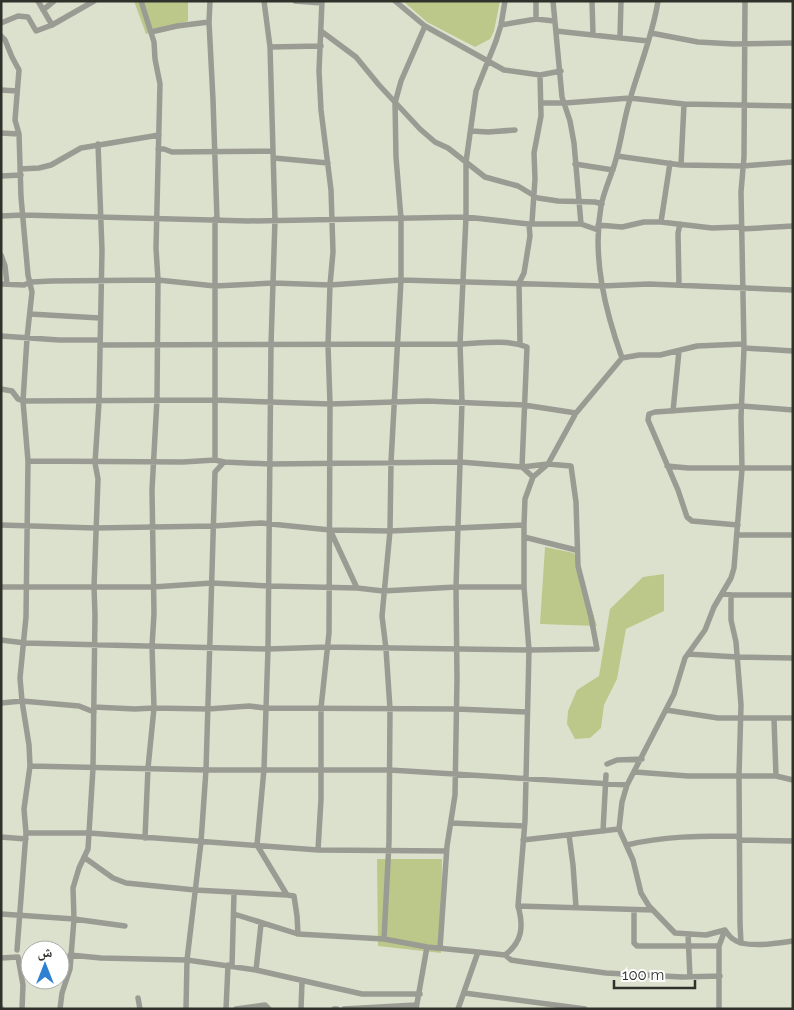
<svg xmlns="http://www.w3.org/2000/svg" width="794" height="1010" font-family="Raleway,'Noto Naskh Arabic',sans-serif">
	<rect width="100%" height="100%" fill="#dce1ce"/>
	<path fill="#bbc889" d="M 134,1 L 188,1 L 188,21 L 146,34 Z
		M 403,1 L 500,1 L 494,31 L 490,39 L 475,47 L 427,22 Z
		M 545,547 L 574,553 L 597,626 L 540,624 Z
		M 664,574 L 664,611 L 626,629 L 617,679 L 604,705 L 601,728 L 590,738 L 575,739 L 567,724 L 568,711 L 577,690 L 599,676 L 610,609 L 643,577 Z
		M 377,859 L 442,859 L 441,953 L 378,946 Z"/>
	<g fill="none" stroke-linecap="round" stroke-linejoin="round">
		<path stroke="#9a9c94" stroke-width="5.5" d="M 38,1 L 52,25
			M 141,1 L 154,42 L 155,59 L 160,84 L 156,248 L 158,280 L 157,399 L 152,490 L 154,614 L 152,646 L 154,708 L 148,768 L 145,838
			M 210,1 L 209,22 L 213,100 L 217,219
			M 264,1 L 270,47 L 275,220 L 271,345 L 268,649 L 264,769 L 257,845 L 287,895 L 294,896 L 297,916 L 298,934
			M 295,1 L 322,3
			M 395,1 L 425,26 L 504,70 L 540,75 L 561,71
			M 536,1 L 536,19
			M 553,1 L 562,97 L 570,121 L 574,143 L 581,224 L 598,230
			M 592,1 L 593,34
			M 745,1 L 744,157 L 741,192 L 744,348 L 741,417 L 742,469 L 734,568 L 731,578 L 714,607 L 705,630 L 685,658 L 674,694 L 627,785 L 622,802 L 619,829 L 633,860 L 641,893 L 649,906 L 675,933 L 706,935 L 725,930 C 727,933 730,937 733,939 C 745,949 778,943 793,941
			M 43,10 L 54,1
			M 1,23 L 18,16 L 28,17 L 36,31 L 52,25 L 94,1
			M 501,25 L 536,19 L 554,21
			M 321,31 L 356,57 L 379,85 L 420,129 L 435,142 L 448,148 L 485,177 L 518,186 L 538,198 L 558,201 L 595,202 L 602,204
			M 556,31 L 648,41
			M 151,32 L 177,26 L 209,22
			M 651,33 L 698,42 L 734,44 L 793,43
			M 1,36 L 5,40 L 12,57 L 19,70 L 15,120 L 19,134 L 21,197 L 28,275 L 32,292 L 27,338 L 23,401 L 28,461 L 26,617 L 20,678 L 22,701 L 29,745 L 30,766 L 24,809 L 26,833 L 17,950
			M 620,37 L 621,1
			M 270,47 L 321,46
			M 1,90 L 17,91
			M 541,103 L 565,103 L 630,98 L 684,104 L 793,106
			M 471,131 L 488,132 L 515,130
			M 1,133 L 19,134
			M 158,149 L 164,149 L 172,152 L 273,151
			M 617,156 L 681,165 L 743,166 L 793,162
			M 274,158 L 328,163
			M 575,164 L 613,170
			M 681,165 L 684,104
			M 20,169 L 39,168 L 51,165 L 81,148 L 159,135
			M 1,176 L 21,175
			M 1,216 L 23,215 L 248,221 L 466,217 L 529,224 L 581,224
			M 532,222 L 535,179 L 534,153 L 541,116 L 540,75
			M 661,222 L 670,163
			M 598,225 L 622,227 L 644,222 L 661,222 L 712,228 L 738,227 L 742,229 L 793,226
			M 1,255 L 5,266 L 7,284
			M 1,284 L 24,285 L 31,282 L 52,281 L 158,280 L 215,286 L 273,283 L 330,285 L 401,280 L 601,286 L 649,284 L 793,290
			M 679,285 L 678,233 L 680,224
			M 30,314 L 100,318
			M 1,336 L 59,340 L 100,340
			M 520,344 L 519,283 L 524,273 L 530,236 L 529,224
			M 100,345 L 460,344 C 482,343 507,339 527,347 L 522,467 L 533,477
			M 744,348 L 793,351
			M 622,358 C 605,310 592,258 601,206 C 604,190 612,175 616,159 C 622,138 624,117 631,96 C 640,65 653,34 658,1
			M 1,389 L 12,391 L 18,399 L 23,401 L 214,400 L 330,404 L 427,401 L 524,405 L 576,413
			M 673,411 L 679,351
			M 215,460 L 215,219
			M 667,466 L 688,468 L 793,468
			M 1,525 L 95,528 L 213,526 L 261,523 L 330,530 L 390,531 L 524,525
			M 738,525 L 692,521 L 687,517 L 678,490 L 648,420 L 649,414 L 655,412 L 742,406 L 793,410
			M 331,532 L 357,588
			M 738,535 L 793,535
			M 524,537 L 576,550
			M 1,587 L 153,587 L 212,583 L 269,586 L 357,588 L 383,591 L 456,587 L 524,587
			M 722,593 L 731,595 L 793,595
			M 731,595 L 731,620 L 736,642 L 741,705 L 739,775 L 740,924 L 741,943
			M 1,640 L 25,643 L 268,649 L 328,647 L 529,650 L 597,649 L 591,617 L 578,566 L 576,502 L 571,466 L 548,464 L 522,467 L 460,462 L 270,464 L 224,462 L 215,460 L 183,462 L 28,461
			M 688,654 L 737,657 L 793,658
			M 1,703 L 22,701 L 79,706 L 94,712
			M 94,707 L 135,709 L 154,708 L 208,709 L 249,706 L 265,708 L 456,709 L 527,712
			M 666,710 L 718,718 L 793,718
			M 774,719 L 776,776
			M 607,764 L 617,760 L 642,759
			M 30,766 L 206,770 L 390,770 L 627,785
			M 635,772 L 688,776 L 776,776 L 793,780
			M 451,823 L 524,826
			M 603,831 L 606,775
			M 26,833 L 89,833 L 318,850 L 446,851
			M 569,835 L 573,865 L 576,907
			M 1,837 L 26,839
			M 523,840 L 619,829
			M 627,845 C 663,836 700,836 737,836 L 740,840 L 793,841
			M 318,850 L 321,799 L 321,708 L 329,633 L 330,404 L 328,345 L 330,285 L 333,252 L 331,190 L 321,110 L 319,71 L 322,1
			M 85,858 L 113,878 L 126,883 L 195,890 L 287,895
			M 518,906 L 653,910
			M 634,910 L 634,943 L 637,946 L 719,946
			M 1,914 L 74,919 L 125,926
			M 234,914 L 298,934 L 384,939 L 427,947 L 478,952
			M 688,934 L 690,977
			M 384,939 L 389,842 L 390,709 L 386,649 L 382,616 L 390,531 L 391,462 L 401,280 L 401,219 L 396,157 L 395,103 L 401,81 L 425,26
			M 440,948 L 447,846 L 455,795 L 457,679 L 456,587 L 462,402 L 460,344 L 466,217 L 466,162 L 476,91 L 496,41 L 501,25 L 505,1
			M 70,955 L 101,958 L 187,960 L 256,970 L 362,994 L 420,994
			M 505,955 L 511,960 L 524,962 L 606,973 L 682,977 L 720,976
			M 1,958 L 18,957 L 23,985 L 22,1009
			M 232,966 L 234,893
			M 256,970 L 261,924
			M 464,993 L 585,1009
			M 138,998 L 140,1009
			M 1,1008 L 1,1009
			M 60,1009 L 62,993 L 70,969 L 74,919 L 73,888 L 79,868 L 88,849 L 93,768 L 95,615 L 94,587 L 98,479 L 95,463 L 99,402 L 102,250 L 98,144
			M 186,1009 L 187,960 L 201,842 L 206,770 L 215,472 L 224,462
			M 226,1009 L 228,965
			M 236,1009 L 265,1005 L 269,1009
			M 301,1009 L 302,982
			M 334,1009 L 337,1009
			M 344,1009 L 416,1005
			M 416,1009 L 427,947
			M 458,1009 L 478,952 L 505,955 C 522,942 524,927 518,906 L 525,821 L 529,650 L 524,587 L 524,525 L 525,499 L 533,477 L 548,464 L 576,413 L 622,358 L 639,355 L 660,355 L 697,346 L 743,344
			M 719,1009 L 719,946 L 725,930"/>
	</g>
	<rect width="794" height="1010" fill="none" stroke="#2f312a" stroke-width="5"/>
	<g transform="translate(45 965)"><circle r="24" fill="#ffffff" stroke="#acadaa"/>
	<path d="M0-4L9 19L0 12L-9 19Z" fill="#2e81d0"/>
	<text y="-8" font-size="14" font-weight="bold" text-anchor="middle" fill="#2f312a">ش</text>
	</g>
	<path d="M614 980v8h81v-8" fill="none" stroke="#2f312a" stroke-width="2.5"/>
	<text x="622" y="980" font-size="15" fill="#2f312a" stroke="#ffffff" stroke-width="4" paint-order="stroke">100 m</text>
</svg>
